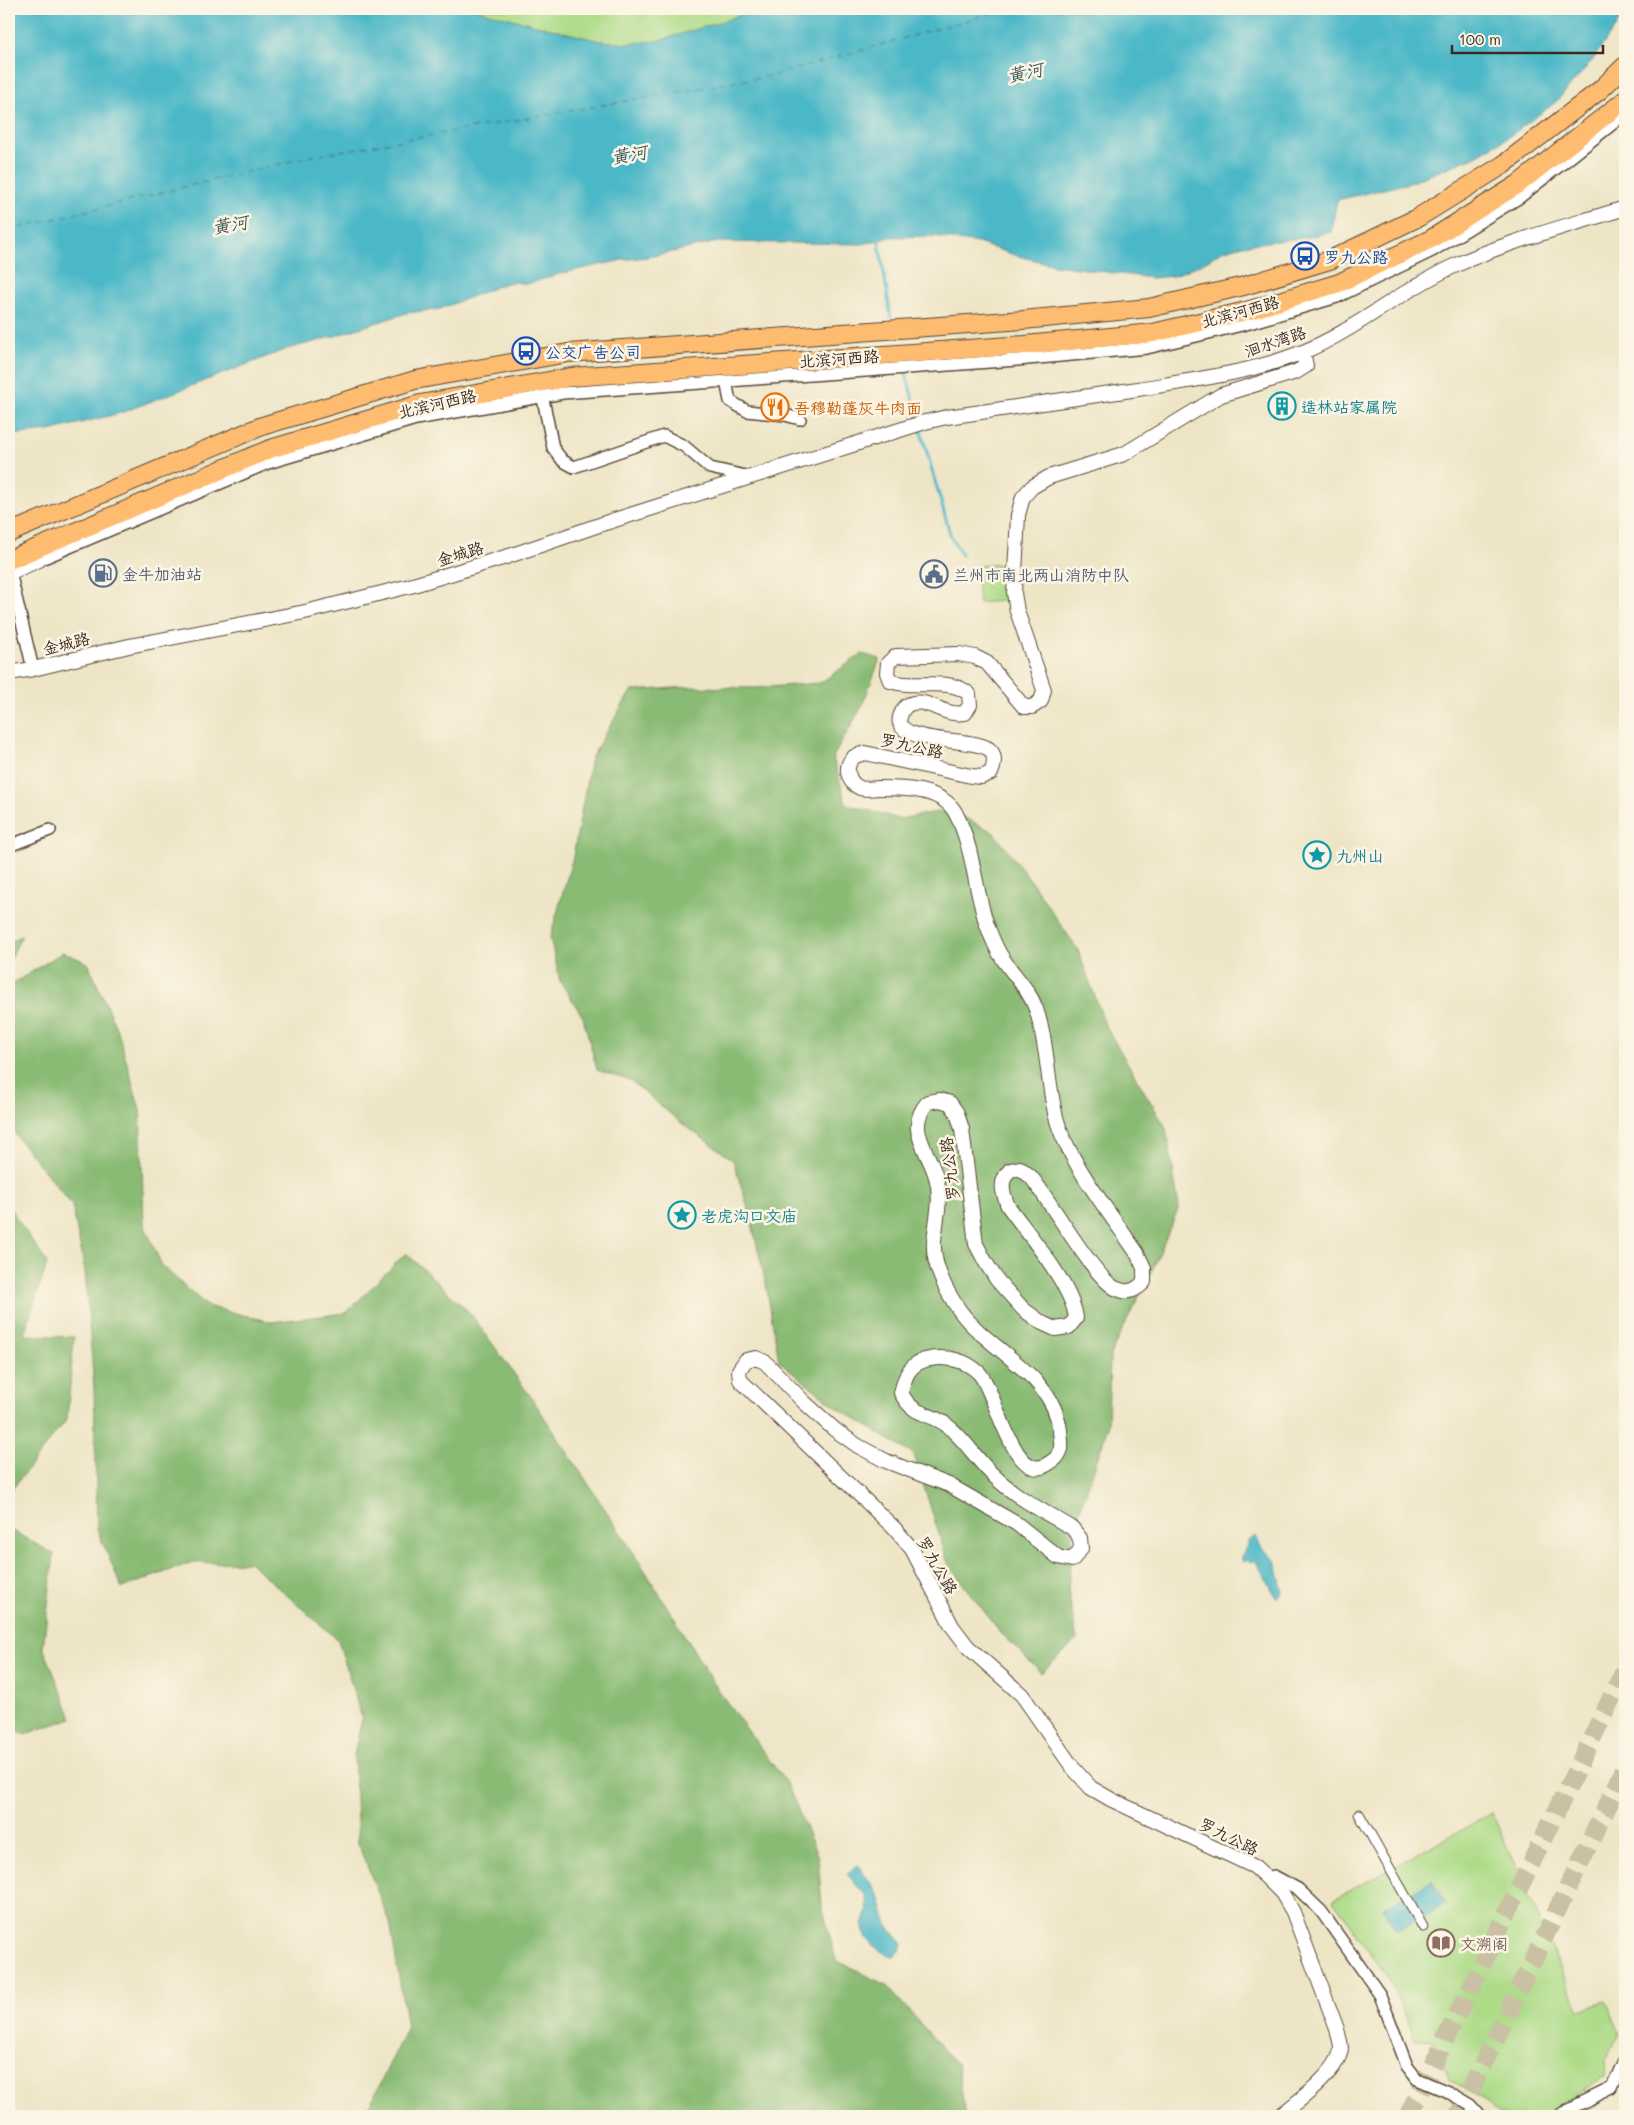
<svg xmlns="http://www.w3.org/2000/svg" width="1634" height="2125" font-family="Mali,'LXGW WenKai TC',sans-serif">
	<rect width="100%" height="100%" fill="#fcf5e5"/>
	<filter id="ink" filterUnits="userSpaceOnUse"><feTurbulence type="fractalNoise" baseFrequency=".02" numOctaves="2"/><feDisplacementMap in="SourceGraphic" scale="10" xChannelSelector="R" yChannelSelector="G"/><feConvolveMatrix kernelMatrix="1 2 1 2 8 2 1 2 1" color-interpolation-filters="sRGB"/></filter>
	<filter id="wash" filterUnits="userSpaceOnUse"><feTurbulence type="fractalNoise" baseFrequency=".0096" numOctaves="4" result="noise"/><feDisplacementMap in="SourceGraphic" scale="20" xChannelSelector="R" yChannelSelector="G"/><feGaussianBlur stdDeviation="1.12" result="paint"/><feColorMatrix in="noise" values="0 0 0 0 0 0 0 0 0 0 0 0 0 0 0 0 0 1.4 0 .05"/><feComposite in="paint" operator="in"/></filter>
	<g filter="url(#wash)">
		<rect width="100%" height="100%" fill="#eee5c6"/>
		<path fill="#addb88" stroke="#748253" d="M 473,9 L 754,9 L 727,20 L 658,41 L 626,44 L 595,40 Z
			M 1003,564 L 1005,601 L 979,603 L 976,566 Z
			M 1492,1813 L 1579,2010 L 1605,2002 L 1620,2033 L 1606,2059 L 1604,2076 L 1546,2116 L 1500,2116 L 1488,2103 L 1448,2078 L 1433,2041 L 1414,2039 L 1393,1986 L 1333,1900 Z"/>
		<path fill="#8abb74" stroke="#627249" d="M 862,654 L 880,659 L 862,706 L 833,757 L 846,804 L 899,819 L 949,810 L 993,832 L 1029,878 L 1078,950 L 1106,1027 L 1166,1128 L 1179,1207 L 1154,1266 L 1110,1355 L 1108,1427 L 1072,1534 L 1068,1590 L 1077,1640 L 1041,1673 L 1000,1632 L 949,1566 L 914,1455 L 835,1406 L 779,1361 L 766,1284 L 749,1211 L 733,1160 L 680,1122 L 631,1081 L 597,1070 L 583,1017 L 560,981 L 550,938 L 573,857 L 591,758 L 631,691 L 688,687 L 755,688 L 820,683 Z
			M 22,935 L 9,962 L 9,943 Z
			M 63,952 L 88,963 L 119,1035 L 140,1110 L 144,1224 L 162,1266 L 207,1306 L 271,1322 L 346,1313 L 406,1253 L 470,1313 L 531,1397 L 639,1561 L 720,1693 L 787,1784 L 818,1857 L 822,1906 L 836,1960 L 886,1985 L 957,2065 L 966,2116 L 340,2116 L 370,2105 L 407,2027 L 390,1922 L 358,1844 L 354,1755 L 362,1719 L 338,1640 L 249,1562 L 190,1563 L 122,1588 L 97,1530 L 94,1387 L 85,1271 L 72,1205 L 17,1137 L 9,1121 L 9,986 Z
			M 9,1207 L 47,1263 L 24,1335 L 74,1337 L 67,1419 L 9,1493 Z
			M 9,1529 L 54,1554 L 43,1647 L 72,1718 L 25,1734 L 9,1730 Z"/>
		<path fill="#4bb8c7" stroke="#437172" d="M 9,9 L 473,9 L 595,40 L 626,44 L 658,41 L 727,20 L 754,9 L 1625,9 L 1625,13 L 1592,61 L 1556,102 L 1507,138 L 1474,157 L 1409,183 L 1337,200 L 1331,232 L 1302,238 L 1243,245 L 1222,251 L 1203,263 L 1173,276 L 1151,278 L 1055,265 L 1018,256 L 978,243 L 933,236 L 891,237 L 862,244 L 717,242 L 654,256 L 622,260 L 563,273 L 527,284 L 515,282 L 506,283 L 440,309 L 407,313 L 325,339 L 287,349 L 121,413 L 49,431 L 9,435 Z
			M 1256,1536 L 1261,1547 L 1275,1560 L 1283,1592 L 1277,1598 L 1255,1560 L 1250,1563 L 1248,1560 L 1243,1562 L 1241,1556 L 1248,1546 L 1248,1541 Z
			M 858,1865 L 879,1895 L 887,1925 L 902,1943 L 900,1951 L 894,1956 C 882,1955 865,1941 863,1928 C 862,1923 866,1918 867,1913 C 868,1908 867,1902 867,1897 L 847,1874 Z
			M 1433,1880 L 1446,1904 L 1396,1931 L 1383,1907 Z"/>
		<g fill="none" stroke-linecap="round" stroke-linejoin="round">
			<path stroke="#4bb8c7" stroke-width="3" d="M 878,236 L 891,317
				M 906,373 L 918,420
				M 920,428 L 951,537 L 962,555"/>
			<path stroke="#415c59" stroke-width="1" stroke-dasharray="6 5" stroke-linecap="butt" d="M 9,230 L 312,156 L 775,75 L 1006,9"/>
		</g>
	</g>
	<g filter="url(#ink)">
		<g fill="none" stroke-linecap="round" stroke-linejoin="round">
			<path stroke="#cac0a4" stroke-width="19" stroke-dasharray="19 9" stroke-linecap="butt" d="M 1408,2116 L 1625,1670
				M 1458,2116 L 1625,1769"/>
			<g stroke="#564637" stroke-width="11">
				<path id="pedestrian" d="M 1359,1814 L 1423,1927"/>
			</g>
			<g stroke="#564637" stroke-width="14">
				<path id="minor" d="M 726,381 L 730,401 L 747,411 L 785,415 L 800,419
					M 541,389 L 553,448 L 563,461 L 574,467 L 664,436 L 684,446 L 710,468 L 750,477
					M 39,560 L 268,463 L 416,419 L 563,393 L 1017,360 L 1147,348 L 1246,324 L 1337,297 L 1432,251 L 1520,197 L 1625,114
					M 10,572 L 33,669
					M 9,846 L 50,830
					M 1267,1878 L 1274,1876 L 1298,1889 L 1321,1911 L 1380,1995 L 1407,2066 L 1417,2079 L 1448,2092 L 1470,2105 L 1480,2116
					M 1559,2116 L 1567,2110 L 1612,2088 L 1625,2058"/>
			</g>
			<g stroke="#564637" stroke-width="16">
				<path id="tertiary" d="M 9,573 L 39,560
					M 9,673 L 33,669 L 129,646 L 305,612 L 410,586 L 509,556 L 605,523 L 925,422 L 947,417 C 1011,408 1074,398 1138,389 C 1194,380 1250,373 1303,352 C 1356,330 1401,290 1454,266 C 1508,241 1568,226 1625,208
					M 1280,2116 C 1297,2102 1340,2071 1341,2048 C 1341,2042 1338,2035 1337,2029 L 1293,1912 L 1282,1893 L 1267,1878 L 1255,1867 L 1112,1800 L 1091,1788 L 1073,1768 L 1022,1695 L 968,1647 L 952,1626 L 912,1549 L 894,1528 L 740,1380 L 739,1370 L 746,1360 L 756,1358 L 765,1362 L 804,1402 L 835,1430 L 858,1446 L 886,1461 L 949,1485 L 1017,1524 L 1058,1557 L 1072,1560 L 1081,1549 L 1080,1538 L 1072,1528 C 1045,1512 1015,1497 993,1475 C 977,1460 966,1441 949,1427 C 931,1411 915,1419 901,1393 C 905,1375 910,1362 930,1359 C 947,1356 966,1360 979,1373 C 995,1389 1013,1484 1046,1465 C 1054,1460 1058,1458 1061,1449 C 1062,1443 1060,1436 1060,1430 C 1053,1374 990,1352 960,1311 C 947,1293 932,1265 934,1241 C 936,1219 943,1197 935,1174 C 927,1148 905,1128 928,1102 L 940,1100 L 950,1103 L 957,1113 L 962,1129 L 976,1244 L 986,1263 L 997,1280 L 1023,1309 L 1042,1323 L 1055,1329 L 1069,1327 L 1076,1318 C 1072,1285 1028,1234 1008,1206 C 1002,1191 999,1182 1010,1170 L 1020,1168 L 1031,1177 C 1049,1199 1096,1281 1117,1289 C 1129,1294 1136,1290 1144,1282 L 1144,1268 L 1137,1253 C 1112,1216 1067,1160 1056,1117 C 1047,1082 1048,1044 1036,1009 C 1029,989 1014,976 1003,959 C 996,949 991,936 987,925 C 974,888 974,847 955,812 C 941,788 902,788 879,788 C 873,788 865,790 860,788 C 848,783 843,766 854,757 C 857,755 862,754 865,753 L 971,776 L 981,777 L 991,773 C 994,766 996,758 991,751 C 979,735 883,747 902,712 C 904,707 908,704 913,703 C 928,700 940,712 954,713 C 957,714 961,713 965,713 L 970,705 L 969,694 C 949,676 915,690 890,681 L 887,673 L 888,663 L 896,656 L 959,654 L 975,657 L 987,663 L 1024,707 L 1032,707 L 1041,701 L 1044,690 L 1017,611 L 1014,593 L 1018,515 L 1023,497 L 1032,487 L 1049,477 L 1124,454 L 1221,395 L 1296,372 L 1306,366 L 1303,352"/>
			</g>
			<g stroke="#564637" stroke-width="20">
				<path id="primary" d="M 9,533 L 262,426 L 415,380 L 568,353 L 1023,320 L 1149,308 L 1244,286 L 1330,260 L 1419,217 L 1503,165 L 1600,90 L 1625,66
					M 9,560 L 270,449 L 420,404 L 571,377 L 1025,345 L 1153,333 L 1250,310 L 1339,283 L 1431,239 L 1517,185 L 1625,100"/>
			</g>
			<use href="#pedestrian" stroke="#fff" stroke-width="9"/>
			<use href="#minor" stroke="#fff" stroke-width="11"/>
			<use href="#tertiary" stroke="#fff" stroke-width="14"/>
			<use href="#primary" stroke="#febc70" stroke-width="18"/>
		</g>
	</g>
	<defs>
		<g id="bus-ring" transform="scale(1.4375)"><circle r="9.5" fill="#fcf5e5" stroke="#1a4fb4" stroke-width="1.5"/><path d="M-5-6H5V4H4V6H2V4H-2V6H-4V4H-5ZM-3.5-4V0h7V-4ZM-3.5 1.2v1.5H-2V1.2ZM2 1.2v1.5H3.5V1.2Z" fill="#1a4fb4"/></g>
		<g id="building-ring" transform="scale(1.4375)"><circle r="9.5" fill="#fcf5e5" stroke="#0f9aa8" stroke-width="1.5"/><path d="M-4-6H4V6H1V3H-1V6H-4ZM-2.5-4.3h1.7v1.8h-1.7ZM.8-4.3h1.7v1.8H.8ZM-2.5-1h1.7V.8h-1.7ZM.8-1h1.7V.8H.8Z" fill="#0f9aa8"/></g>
		<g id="restaurant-ring" transform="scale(1.4375)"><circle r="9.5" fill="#fcf5e5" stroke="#e8710a" stroke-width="1.5"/><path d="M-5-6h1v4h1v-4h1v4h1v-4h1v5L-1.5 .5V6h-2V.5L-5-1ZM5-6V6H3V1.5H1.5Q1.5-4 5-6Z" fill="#e8710a"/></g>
		<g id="fuel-ring" transform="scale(1.4375)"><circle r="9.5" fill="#fcf5e5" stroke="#5c6f8a" stroke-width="1.5"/><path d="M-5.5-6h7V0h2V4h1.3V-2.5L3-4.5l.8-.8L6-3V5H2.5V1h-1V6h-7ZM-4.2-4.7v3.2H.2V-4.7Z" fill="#5c6f8a"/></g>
		<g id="civic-ring" transform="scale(1.4375)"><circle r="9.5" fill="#fcf5e5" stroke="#5c6f8a" stroke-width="1.5"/><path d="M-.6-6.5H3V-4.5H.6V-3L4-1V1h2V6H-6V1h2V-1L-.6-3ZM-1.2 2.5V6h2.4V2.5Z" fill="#5c6f8a"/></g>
		<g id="sight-ring" transform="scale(1.4375)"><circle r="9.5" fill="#fcf5e5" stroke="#0f9aa8" stroke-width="1.5"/><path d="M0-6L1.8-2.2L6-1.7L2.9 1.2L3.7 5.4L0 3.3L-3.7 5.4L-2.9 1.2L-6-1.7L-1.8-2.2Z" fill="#0f9aa8"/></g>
		<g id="library-ring" transform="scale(1.4375)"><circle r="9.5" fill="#fcf5e5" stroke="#8d6e63" stroke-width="1.5"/><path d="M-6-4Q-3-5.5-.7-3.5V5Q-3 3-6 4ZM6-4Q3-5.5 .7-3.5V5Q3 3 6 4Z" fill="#8d6e63"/></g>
	</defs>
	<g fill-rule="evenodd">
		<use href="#bus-ring" x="1305" y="256"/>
		<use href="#bus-ring" x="526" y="351"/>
		<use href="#building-ring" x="1282" y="406"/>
		<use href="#restaurant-ring" x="775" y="407"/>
		<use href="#fuel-ring" x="103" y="573"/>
		<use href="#civic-ring" x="934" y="574"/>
		<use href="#sight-ring" x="1317" y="855"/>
		<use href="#sight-ring" x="682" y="1215"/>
		<use href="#library-ring" x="1441" y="1943"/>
	</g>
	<g text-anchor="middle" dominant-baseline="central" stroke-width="5" stroke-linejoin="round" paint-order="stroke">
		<g font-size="16" fill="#164399" stroke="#fcf5e5" text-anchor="start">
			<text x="1324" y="256">罗九公路</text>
			<text x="545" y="351">公交广告公司</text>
		</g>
		<g font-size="16" fill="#3b2a1e" stroke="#fcf5e5">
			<text transform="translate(1240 311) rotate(-15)">北滨河西路</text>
			<text transform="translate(1275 341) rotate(-19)">洄水湾路</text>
			<text transform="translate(839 358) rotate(-4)">北滨河西路</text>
			<text transform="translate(437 403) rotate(-13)">北滨河西路</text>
			<text transform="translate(460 553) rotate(-17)">金城路</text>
			<text transform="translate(66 643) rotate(-14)">金城路</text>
			<text transform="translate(912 745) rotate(12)">罗九公路</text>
			<text transform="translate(949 1169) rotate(-97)">罗九公路</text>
			<text transform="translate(938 1565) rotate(60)">罗九公路</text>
			<text transform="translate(1229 1836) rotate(26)">罗九公路</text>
		</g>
		<g font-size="16" fill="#0d838f" stroke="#fcf5e5" text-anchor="start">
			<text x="1301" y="406">造林站家属院</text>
			<text x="1336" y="855">九州山</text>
			<text x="701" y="1215">老虎沟口文庙</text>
		</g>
		<g font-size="16" fill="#c56008" stroke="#fcf5e5" text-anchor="start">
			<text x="794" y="407">吾穆勒蓬灰牛肉面</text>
		</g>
		<g font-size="16" fill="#4e5e75" stroke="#fcf5e5" text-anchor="start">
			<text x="122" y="573">金牛加油站</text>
			<text x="953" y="574">兰州市南北两山消防中队</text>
		</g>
		<g font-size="16" fill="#785e54" stroke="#fcf5e5" text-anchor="start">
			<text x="1460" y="1943">文溯阁</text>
		</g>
		<g font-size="18" font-style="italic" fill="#415c59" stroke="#fcf5e5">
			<text transform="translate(1025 72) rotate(-12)">黄河</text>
			<text transform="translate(629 154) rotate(-10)">黄河</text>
			<text transform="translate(230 224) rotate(-10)">黄河</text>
		</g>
	</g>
	<rect width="1634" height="2125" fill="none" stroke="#fcf5e5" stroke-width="30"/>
	<path d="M1452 45v8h151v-8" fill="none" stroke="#3b2a1e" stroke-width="2.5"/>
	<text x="1459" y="45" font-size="15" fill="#3b2a1e" stroke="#fcf5e5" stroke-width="4" paint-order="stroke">100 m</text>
</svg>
